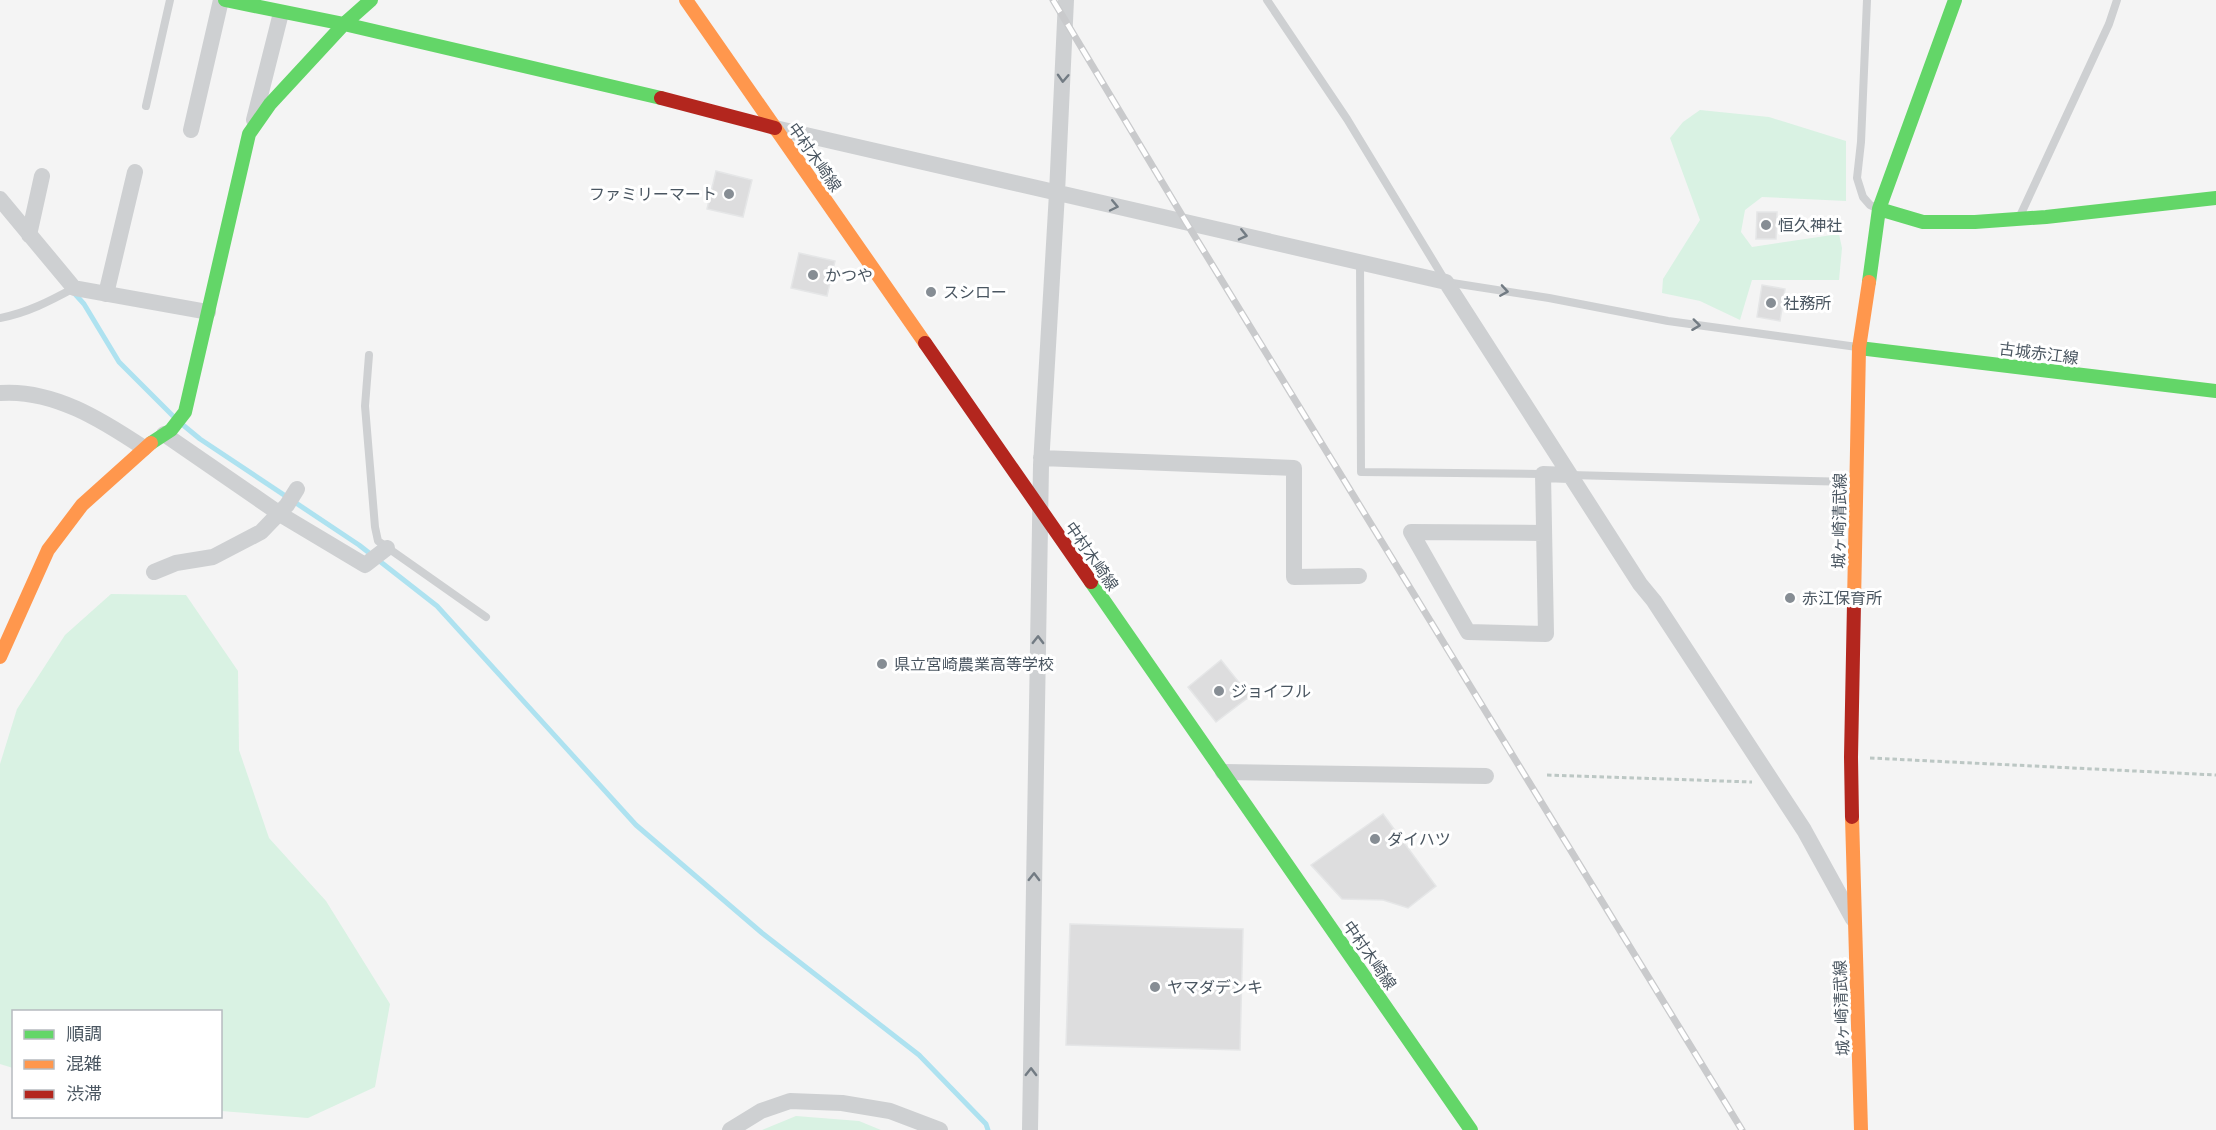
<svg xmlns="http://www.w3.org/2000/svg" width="2216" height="1130" font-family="'Open Sans','Noto Sans JP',sans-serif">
	<rect width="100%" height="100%" fill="#f4f4f4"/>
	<path fill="#d9f2e3" d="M 1700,110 L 1769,117 L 1846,141 L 1846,201 L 1762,197 L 1745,210 L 1741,232 L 1752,247 L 1839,234 L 1842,248 L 1839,280 L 1752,280 L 1740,320 L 1700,301 L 1662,293 L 1663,279 L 1700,220 L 1670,138 L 1683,122 Z
		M 111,594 L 186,595 L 238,671 L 239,750 L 269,838 L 326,901 L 390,1004 L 375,1087 L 308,1118 L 221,1111 L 220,1012 L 14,1012 L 13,1068 L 0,1064 L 0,764 L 17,709 L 65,635 Z
		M 796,1116 L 859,1121 L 881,1130 L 762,1130 Z"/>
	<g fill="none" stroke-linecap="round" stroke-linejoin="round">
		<path stroke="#aee2f0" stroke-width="5" d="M 75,294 L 84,304 L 119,362 L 174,417
			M 183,425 L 200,439 L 359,545 L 437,606 L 636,825 L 762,933 L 919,1055 L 986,1124 L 988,1130"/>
	</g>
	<path fill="#ddddde" stroke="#e5e6e7" stroke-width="1.5" d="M 716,171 L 752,180 L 743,217 L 707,209 Z
		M 1757,212 L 1777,212 L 1776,239 L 1756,239 Z
		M 799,253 L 835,261 L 827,296 L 791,288 Z
		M 1762,285 L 1785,289 L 1780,321 L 1757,317 Z
		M 1221,660 L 1250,696 L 1216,722 L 1188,687 Z
		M 1383,814 L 1436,886 L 1408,908 L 1383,900 L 1342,899 L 1311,865 Z
		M 1070,924 L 1243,929 L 1240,1050 L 1066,1045 Z"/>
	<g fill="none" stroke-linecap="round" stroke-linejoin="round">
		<path stroke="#bcc7c4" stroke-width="3" stroke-dasharray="4.5 3" stroke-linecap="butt" d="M 1870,758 L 2216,775
			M 1547,775 L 1752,782"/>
		<path stroke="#ced0d2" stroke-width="8" d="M 1267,0 L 1347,119 L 1446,282 L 1549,298 L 1668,321 L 1857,347
			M 1867,0 L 1861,142 L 1857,178 L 1863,197 L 1870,205 L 1879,209
			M 146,106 L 170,0
			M 2020,216 L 2109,24 L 2117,0
			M 1360,261 L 1361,472 L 1543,474
			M 0,318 C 27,313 50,301 74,288
			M 369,355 L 365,406 L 375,527 L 378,541 L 486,617
			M 1570,475 L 1854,482"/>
		<path stroke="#ced0d2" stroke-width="16" d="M 254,120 L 281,13
			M 775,128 L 1446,282 L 1640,584 L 1654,601 L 1804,830 L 1853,919
			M 191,130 L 221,0
			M 0,199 L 74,288 L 208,312
			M 29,235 L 42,176
			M 106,294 L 135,172
			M 0,393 C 53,389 102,420 144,448
			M 164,434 L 283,516 L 365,565 L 387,548
			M 1041,458 L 1294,468 L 1294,577 L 1359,576
			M 1544,533 L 1411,532 L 1468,632 L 1546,634 L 1543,474 L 1569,475
			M 154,572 L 176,563 L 213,557 L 261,532 L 287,505 L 297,489
			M 1223,772 L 1486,776
			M 730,1130 L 761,1111 L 790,1101 L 842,1103 L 890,1111 L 940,1130
			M 1030,1130 L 1041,465 L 1057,193 L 1066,0"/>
		<path stroke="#63d668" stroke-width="14" d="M 225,0 L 344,24 L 661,98
			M 1879,209 L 1923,222 L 1975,222 L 2046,217 L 2216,198
			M 1869,282 L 1879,209 L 1955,0
			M 1859,348 L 2216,391
			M 151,443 L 171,430 L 185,412 L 249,134 L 270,104 L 344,24 L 371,0
			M 1091,582 L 1471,1130"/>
		<path stroke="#ff974d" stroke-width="14" d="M 686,0 L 925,343
			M 1854,603 L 1859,348 L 1869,282
			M 0,657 L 48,550 L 82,505 L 151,443
			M 1852,817 L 1861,1130"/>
		<path stroke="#b3261e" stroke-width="14" d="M 661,98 L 775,128
			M 925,343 L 1091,582
			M 1852,817 L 1851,757 L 1854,603"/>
		<g stroke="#c9cacc" stroke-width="7">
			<path id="rail" d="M 1053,0 L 1186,222 L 1742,1130"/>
		</g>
		<use href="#rail" stroke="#fff" stroke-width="4.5" stroke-dasharray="14" stroke-linecap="butt"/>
	</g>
	<defs><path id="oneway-chevron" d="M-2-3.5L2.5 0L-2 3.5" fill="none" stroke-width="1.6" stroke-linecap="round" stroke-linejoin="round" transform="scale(1.5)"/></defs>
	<g stroke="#727b83">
		<use href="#oneway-chevron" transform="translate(1063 78) rotate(93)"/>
		<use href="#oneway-chevron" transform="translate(1114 206) rotate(12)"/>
		<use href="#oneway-chevron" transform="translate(1243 235) rotate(13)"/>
		<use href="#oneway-chevron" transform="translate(1504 291) rotate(9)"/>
		<use href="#oneway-chevron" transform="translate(1696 325) rotate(7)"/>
		<use href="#oneway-chevron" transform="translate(1038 640) rotate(-89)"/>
		<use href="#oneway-chevron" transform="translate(1034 877) rotate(-89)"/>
		<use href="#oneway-chevron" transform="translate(1031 1072) rotate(-89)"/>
	</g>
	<g fill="#868d94" stroke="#fff" stroke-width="2">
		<circle cx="729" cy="194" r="6"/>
		<circle cx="1766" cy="225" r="6"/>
		<circle cx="813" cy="275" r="6"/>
		<circle cx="931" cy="292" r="6"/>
		<circle cx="1771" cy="303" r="6"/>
		<circle cx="1790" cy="598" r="6"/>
		<circle cx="882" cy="664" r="6"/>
		<circle cx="1219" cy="691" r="6"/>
		<circle cx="1375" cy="839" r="6"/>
		<circle cx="1155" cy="987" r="6"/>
	</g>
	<g text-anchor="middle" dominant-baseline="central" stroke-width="6" stroke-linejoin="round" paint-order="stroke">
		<g font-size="16" fill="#4a5661" stroke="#fff">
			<text transform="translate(815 157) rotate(55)">中村木崎線</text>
			<text transform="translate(2039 353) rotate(7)">古城赤江線</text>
			<text transform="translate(1839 521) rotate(-89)">城ヶ崎清武線</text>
			<text transform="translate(1092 556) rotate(55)">中村木崎線</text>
			<text transform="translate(1370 955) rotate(55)">中村木崎線</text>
			<text transform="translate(1841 1008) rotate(-92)">城ヶ崎清武線</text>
		</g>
		<g font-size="16" fill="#4a5661" stroke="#fff" text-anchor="start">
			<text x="717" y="194" text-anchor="end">ファミリーマート</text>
			<text x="1778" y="225">恒久神社</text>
			<text x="825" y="275">かつや</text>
			<text x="943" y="292">スシロー</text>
			<text x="1783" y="303">社務所</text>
			<text x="1802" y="598">赤江保育所</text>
			<text x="894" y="664">県立宮崎農業高等学校</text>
			<text x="1231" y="691">ジョイフル</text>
			<text x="1387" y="839">ダイハツ</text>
			<text x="1167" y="987">ヤマダデンキ</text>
		</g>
	</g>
	<rect x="12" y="1010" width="210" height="108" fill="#ffffff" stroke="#b7bbc0" stroke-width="1.5"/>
	<rect x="24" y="1030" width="30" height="9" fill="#63d668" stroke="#b7bbc0" stroke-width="1.5"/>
	<text x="66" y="1040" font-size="18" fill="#4a5661">順調</text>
	<rect x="24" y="1060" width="30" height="9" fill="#ff974d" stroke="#b7bbc0" stroke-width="1.5"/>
	<text x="66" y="1070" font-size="18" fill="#4a5661">混雑</text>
	<rect x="24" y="1090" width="30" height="9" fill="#b3261e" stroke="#b7bbc0" stroke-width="1.5"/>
	<text x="66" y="1100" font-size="18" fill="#4a5661">渋滞</text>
</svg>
